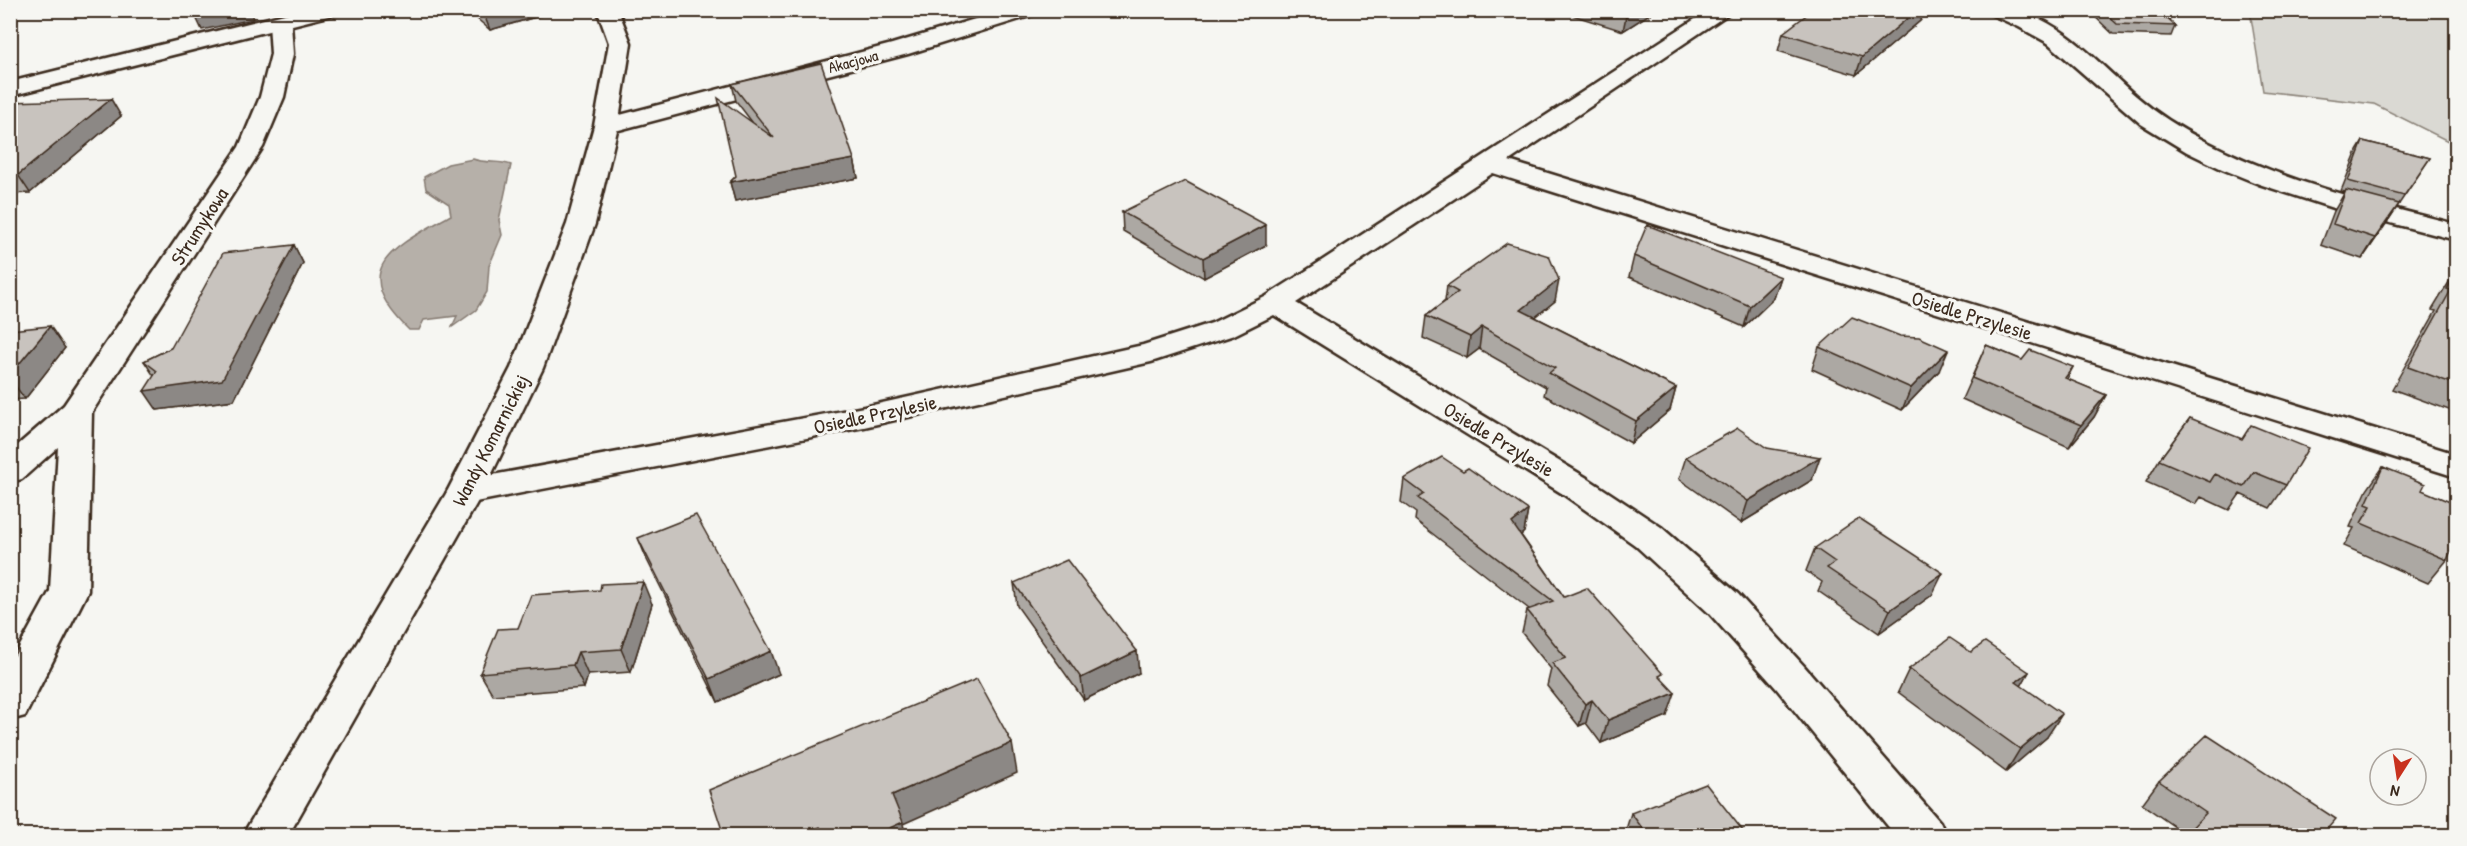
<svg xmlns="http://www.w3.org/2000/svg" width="2467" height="846" font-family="'Patrick Hand',sans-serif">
	<rect width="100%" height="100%" fill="#f6f6f2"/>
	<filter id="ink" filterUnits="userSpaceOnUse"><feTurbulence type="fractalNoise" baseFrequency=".0167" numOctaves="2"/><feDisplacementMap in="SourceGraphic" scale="12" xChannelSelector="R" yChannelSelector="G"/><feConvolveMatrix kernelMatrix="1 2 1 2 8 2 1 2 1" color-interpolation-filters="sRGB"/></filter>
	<g filter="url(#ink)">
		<path fill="#dad9d3" stroke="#8a8278" stroke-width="1.5" d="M 2250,11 L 2456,11 L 2456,145 L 2374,104 L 2263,91 Z"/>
		<path fill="#b6b0a9" stroke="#857a71" stroke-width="1.5" d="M 473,159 C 486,164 499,160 511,165 L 499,220 L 502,235 L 489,266 L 487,292 L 476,310 L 452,327 L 457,316 L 424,320 L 419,330 L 409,330 C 345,267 395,247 451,215 L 449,204 L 426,189 L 424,177 L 448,164 Z"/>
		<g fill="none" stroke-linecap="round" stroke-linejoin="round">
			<g stroke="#3b2a1e" stroke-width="5">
				<path id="minor" d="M 1005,10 L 1039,10 L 1036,14 L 908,54 L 615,131 L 606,133 L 597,131 L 594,126 L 597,121 L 892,44 Z
					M 1709,10 L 1734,10 L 1509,161 L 2456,454 L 2456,477 L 1493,173 L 1296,303 L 1587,478 L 1661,527 L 1738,594 L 1804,666 L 1940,822 L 1946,836 L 1896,836 L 1776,688 L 1710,614 L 1635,545 L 1563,494 L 1274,315 L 1234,335 L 1151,362 L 864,427 L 465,504 L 453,500 L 447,492 L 453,484 L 465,480 L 864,407 L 1143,345 L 1212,323 L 1265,297 L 1295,278 Z
					M 1987,10 C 1997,10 2009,9 2019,11 C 2066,24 2101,66 2136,96 C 2157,114 2181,129 2205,141 C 2284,182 2371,203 2456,224 L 2456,240 L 2333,208 L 2259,184 L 2222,169 L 2187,152 L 2141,124 L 2048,43 L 2019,27 L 1990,14 Z
					M 280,17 L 288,18 L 291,23 L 293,54 L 284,97 L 263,147 L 92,412 L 88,591 L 25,716 L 10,720 L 10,664 L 50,591 L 58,447 L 22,479 L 10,482 L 10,452 L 64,405 L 239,147 L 260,97 L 271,54 L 269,23 L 272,18 Z"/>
			</g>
			<g stroke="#3b2a1e" stroke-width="5">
				<path id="tertiary" d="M 597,10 L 618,10 L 631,43 L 618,126 L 595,224 L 543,368 L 483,492 L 288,836 L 242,836 L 447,492 L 511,368 L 567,224 L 594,126 L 609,43 Z"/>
			</g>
			<g stroke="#3b2a1e" stroke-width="5">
				<path id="secondary" d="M 301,10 L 339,10 L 336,14 L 10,96 L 10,82 Z"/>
			</g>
			<path stroke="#3b2a1e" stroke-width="3" stroke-dasharray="1 3" stroke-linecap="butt" d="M 2452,10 L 2456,12"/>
			<use href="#minor" fill="#f6f6f2" fill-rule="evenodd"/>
			<use href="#tertiary" fill="#f6f6f2" fill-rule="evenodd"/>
			<use href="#secondary" fill="#f6f6f2" fill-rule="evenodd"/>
		</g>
		<path fill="#aca8a3" stroke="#3b2a1e" stroke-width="1.5" d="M 467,10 L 560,10 L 490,30 Z
			M 1556,10 L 1656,10 L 1623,31 Z
			M 2088,10 L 2158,10 L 2175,26 L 2171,36 L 2113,34 Z
			M 1920,21 L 1856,75 L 1778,51 L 1783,33 Z
			M 732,84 L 854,159 L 858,178 L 735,201 L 730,182 L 736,176 L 752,122 L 736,101 Z
			M 10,102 L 121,116 L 30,193 L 10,194 Z
			M 2363,141 L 2430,158 L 2362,259 L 2321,245 L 2334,211 L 2345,192 L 2341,191 L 2357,151 Z
			M 1122,212 L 1266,245 L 1204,278 L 1123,231 Z
			M 294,245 L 303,263 L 234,400 L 157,410 L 154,376 L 144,361 L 171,348 Z
			M 1634,256 L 1781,277 L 1774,298 L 1744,327 L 1629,277 Z
			M 2457,269 L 2457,413 L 2392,389 L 2436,311 L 2432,310 Z
			M 1447,286 L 1555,301 L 1535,317 L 1676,388 L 1670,410 L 1631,443 L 1544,395 L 1546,387 L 1479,349 L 1467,358 L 1423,338 L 1426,316 L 1445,301 Z
			M 10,330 L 65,348 L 25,399 L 10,400 Z
			M 1986,345 L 2022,360 L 2073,367 L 2067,379 L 2106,395 L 2094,417 L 2069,447 L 1962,399 Z
			M 1819,347 L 1939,371 L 1902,410 L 1812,369 Z
			M 2190,418 L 2286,485 L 2270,508 L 2240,494 L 2229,510 L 2201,497 L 2196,504 L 2146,482 L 2159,460 Z
			M 1686,457 L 1812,480 L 1741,523 L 1679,479 Z
			M 2383,467 L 2422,490 L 2447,560 L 2428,583 L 2344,546 L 2354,528 L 2350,527 L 2367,490 Z
			M 1463,471 L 1528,510 L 1524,532 L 1521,535 L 1564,597 L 1662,679 L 1667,716 L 1601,743 L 1586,723 L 1579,726 L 1547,686 L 1551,669 L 1522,633 L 1527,610 L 1529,609 L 1415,520 L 1416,513 L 1401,502 L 1404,479 Z
			M 638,538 L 779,674 L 718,702 L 647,560 Z
			M 1815,548 L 1932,595 L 1879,633 L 1818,591 L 1822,582 L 1806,571 Z
			M 1014,583 L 1139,673 L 1084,700 L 1017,606 Z
			M 652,604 L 631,672 L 588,675 L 584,688 L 493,695 L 480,673 L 518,628 Z
			M 1971,652 L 2029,672 L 2021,686 L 2047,737 L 2006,772 L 1898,692 L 1909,669 Z
			M 2159,781 L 2321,836 L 2185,834 L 2142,804 Z
			M 1631,813 L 1747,836 L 1624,836 Z"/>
		<path fill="#8c8885" stroke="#3b2a1e" stroke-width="1.5" d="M 218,10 L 250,10 L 253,19 L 202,30 L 195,15 Z
			M 490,10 L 560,10 L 490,30 L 483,12 Z
			M 1635,10 L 1656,10 L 1623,31 L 1626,16 Z
			M 1917,10 L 1923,10 L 1920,21 L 1856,75 L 1862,57 Z
			M 111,99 L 121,116 L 30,193 L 18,175 Z
			M 854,159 L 858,178 L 735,201 L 730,182 Z
			M 2399,204 L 2386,224 L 2362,259 L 2375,238 Z
			M 1266,225 L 1266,245 L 1204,278 L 1203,258 Z
			M 294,245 L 303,263 L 234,400 L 157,410 L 144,391 Z
			M 1781,277 L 1774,298 L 1744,327 L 1750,306 Z
			M 1559,280 L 1555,301 L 1517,332 L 1521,310 Z
			M 50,326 L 65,348 L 25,399 L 10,379 L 10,375 Z
			M 1482,327 L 1479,349 L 1467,358 L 1470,337 Z
			M 1948,350 L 1939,371 L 1902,410 L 1911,388 Z
			M 1676,388 L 1670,410 L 1631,443 L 1636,421 Z
			M 2106,395 L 2094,417 L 2069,447 L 2081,425 Z
			M 1820,457 L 1812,480 L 1741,523 L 1748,501 Z
			M 1528,510 L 1524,532 L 1508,546 L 1512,523 Z
			M 1943,573 L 1932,595 L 1879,633 L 1890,610 Z
			M 643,582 L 652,604 L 631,672 L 621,649 Z
			M 771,651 L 779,674 L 718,702 L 709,679 Z
			M 1137,651 L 1139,673 L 1084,700 L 1081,678 Z
			M 578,652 L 588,675 L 584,688 L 573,665 Z
			M 2029,672 L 2016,695 L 2016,682 Z
			M 1675,693 L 1667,716 L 1601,743 L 1608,720 Z
			M 1592,700 L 1586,723 L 1579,726 L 1585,704 Z
			M 2062,714 L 2047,737 L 2006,772 L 2020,749 Z
			M 1012,743 L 1017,773 L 903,824 L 906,836 L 872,836 L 892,795 Z
			M 820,827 L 823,836 L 800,836 Z"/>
		<path fill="#c8c3be" stroke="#3b2a1e" stroke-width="1.5" d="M 194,10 L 218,10 L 195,15 Z
			M 1609,10 L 1635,10 L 1626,16 Z
			M 1813,10 L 1917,10 L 1862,57 L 1783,33 Z
			M 2102,10 L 2158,10 L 2175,26 L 2117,24 Z
			M 821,63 L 854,159 L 730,182 L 736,176 L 718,98 L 774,138 L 732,84 Z
			M 111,99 L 18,175 L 10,175 L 10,102 Z
			M 2363,141 L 2430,158 L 2404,196 L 2348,181 Z
			M 1185,181 L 1266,225 L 1203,258 L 1122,212 Z
			M 2346,190 L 2399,204 L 2375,238 L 2333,224 Z
			M 1647,225 L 1781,277 L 1750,306 L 1634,256 Z
			M 1507,243 L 1549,256 L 1559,280 L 1521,310 L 1676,388 L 1636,421 L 1549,373 L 1555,368 L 1482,327 L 1470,337 L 1426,316 L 1458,292 L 1447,286 Z
			M 294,245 L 222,380 L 144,391 L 157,371 L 144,361 L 171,348 L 223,253 Z
			M 2457,272 L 2457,385 L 2408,367 L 2451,290 L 2447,289 Z
			M 1852,317 L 1900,336 L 1919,337 L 1948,350 L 1911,388 L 1819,347 Z
			M 50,326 L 10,375 L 10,330 Z
			M 1986,345 L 2022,360 L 2030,350 L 2073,367 L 2065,378 L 2106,395 L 2081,425 L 1972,378 Z
			M 2190,418 L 2242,439 L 2251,425 L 2308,448 L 2286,485 L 2254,472 L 2244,487 L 2215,474 L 2210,482 L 2159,460 Z
			M 1738,428 L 1767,448 L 1820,457 L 1748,501 L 1686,457 Z
			M 1442,457 L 1463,471 L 1468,468 L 1528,510 L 1512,523 L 1564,597 L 1587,588 L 1663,674 L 1659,676 L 1675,693 L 1608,720 L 1592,700 L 1585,704 L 1552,663 L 1566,658 L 1527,610 L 1553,601 L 1418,498 L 1424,494 L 1404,479 Z
			M 2383,467 L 2425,484 L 2422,490 L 2457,505 L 2457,537 L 2447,560 L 2361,523 L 2371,506 L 2366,504 Z
			M 696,515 L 771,651 L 709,679 L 638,538 Z
			M 1859,518 L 1943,573 L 1890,610 L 1827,568 L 1835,562 L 1815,548 Z
			M 1067,560 L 1137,651 L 1081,678 L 1014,583 Z
			M 643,582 L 621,649 L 578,652 L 573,665 L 480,673 L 498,629 L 518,628 L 531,595 L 600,590 L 601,584 Z
			M 1950,638 L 1971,652 L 1985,642 L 2029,672 L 2016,682 L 2062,714 L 2020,749 L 1909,669 Z
			M 977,679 L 1012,743 L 892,795 L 903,822 L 872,836 L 823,836 L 820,827 L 800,836 L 724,836 L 709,790 Z
			M 2207,735 L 2336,819 L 2321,836 L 2184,836 L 2206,813 L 2159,781 Z
			M 1706,784 L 1747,836 L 1648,836 L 1631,813 Z"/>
	</g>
	<g text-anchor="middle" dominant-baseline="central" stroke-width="6" stroke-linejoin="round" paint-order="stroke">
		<g font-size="16" fill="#3b2a1e" stroke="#f6f6f2">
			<text transform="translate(853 61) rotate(-15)">Akacjowa</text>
		</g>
		<g font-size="20" fill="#3b2a1e" stroke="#f6f6f2">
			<text transform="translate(199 226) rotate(-57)">Strumykowa</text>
			<text transform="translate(1972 315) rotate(17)">Osiedle Przylesie</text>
			<text transform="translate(875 414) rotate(-12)">Osiedle Przylesie</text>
			<text transform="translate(1499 439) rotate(31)">Osiedle Przylesie</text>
			<text transform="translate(490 440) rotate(-63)">Wandy Komarnickiej</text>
		</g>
	</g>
	<rect width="2467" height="846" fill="none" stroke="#f6f6f2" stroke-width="36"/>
	<rect x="18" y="18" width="2431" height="810" fill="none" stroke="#3b2a1e" stroke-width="2" filter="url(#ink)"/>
	<g transform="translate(2398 777) rotate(192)"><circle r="28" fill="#f6f6f2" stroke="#aba49d" stroke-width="1.5"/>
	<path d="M0-4.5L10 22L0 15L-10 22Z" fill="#c8321e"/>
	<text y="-9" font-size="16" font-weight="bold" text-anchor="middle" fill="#3b2a1e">N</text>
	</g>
</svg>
